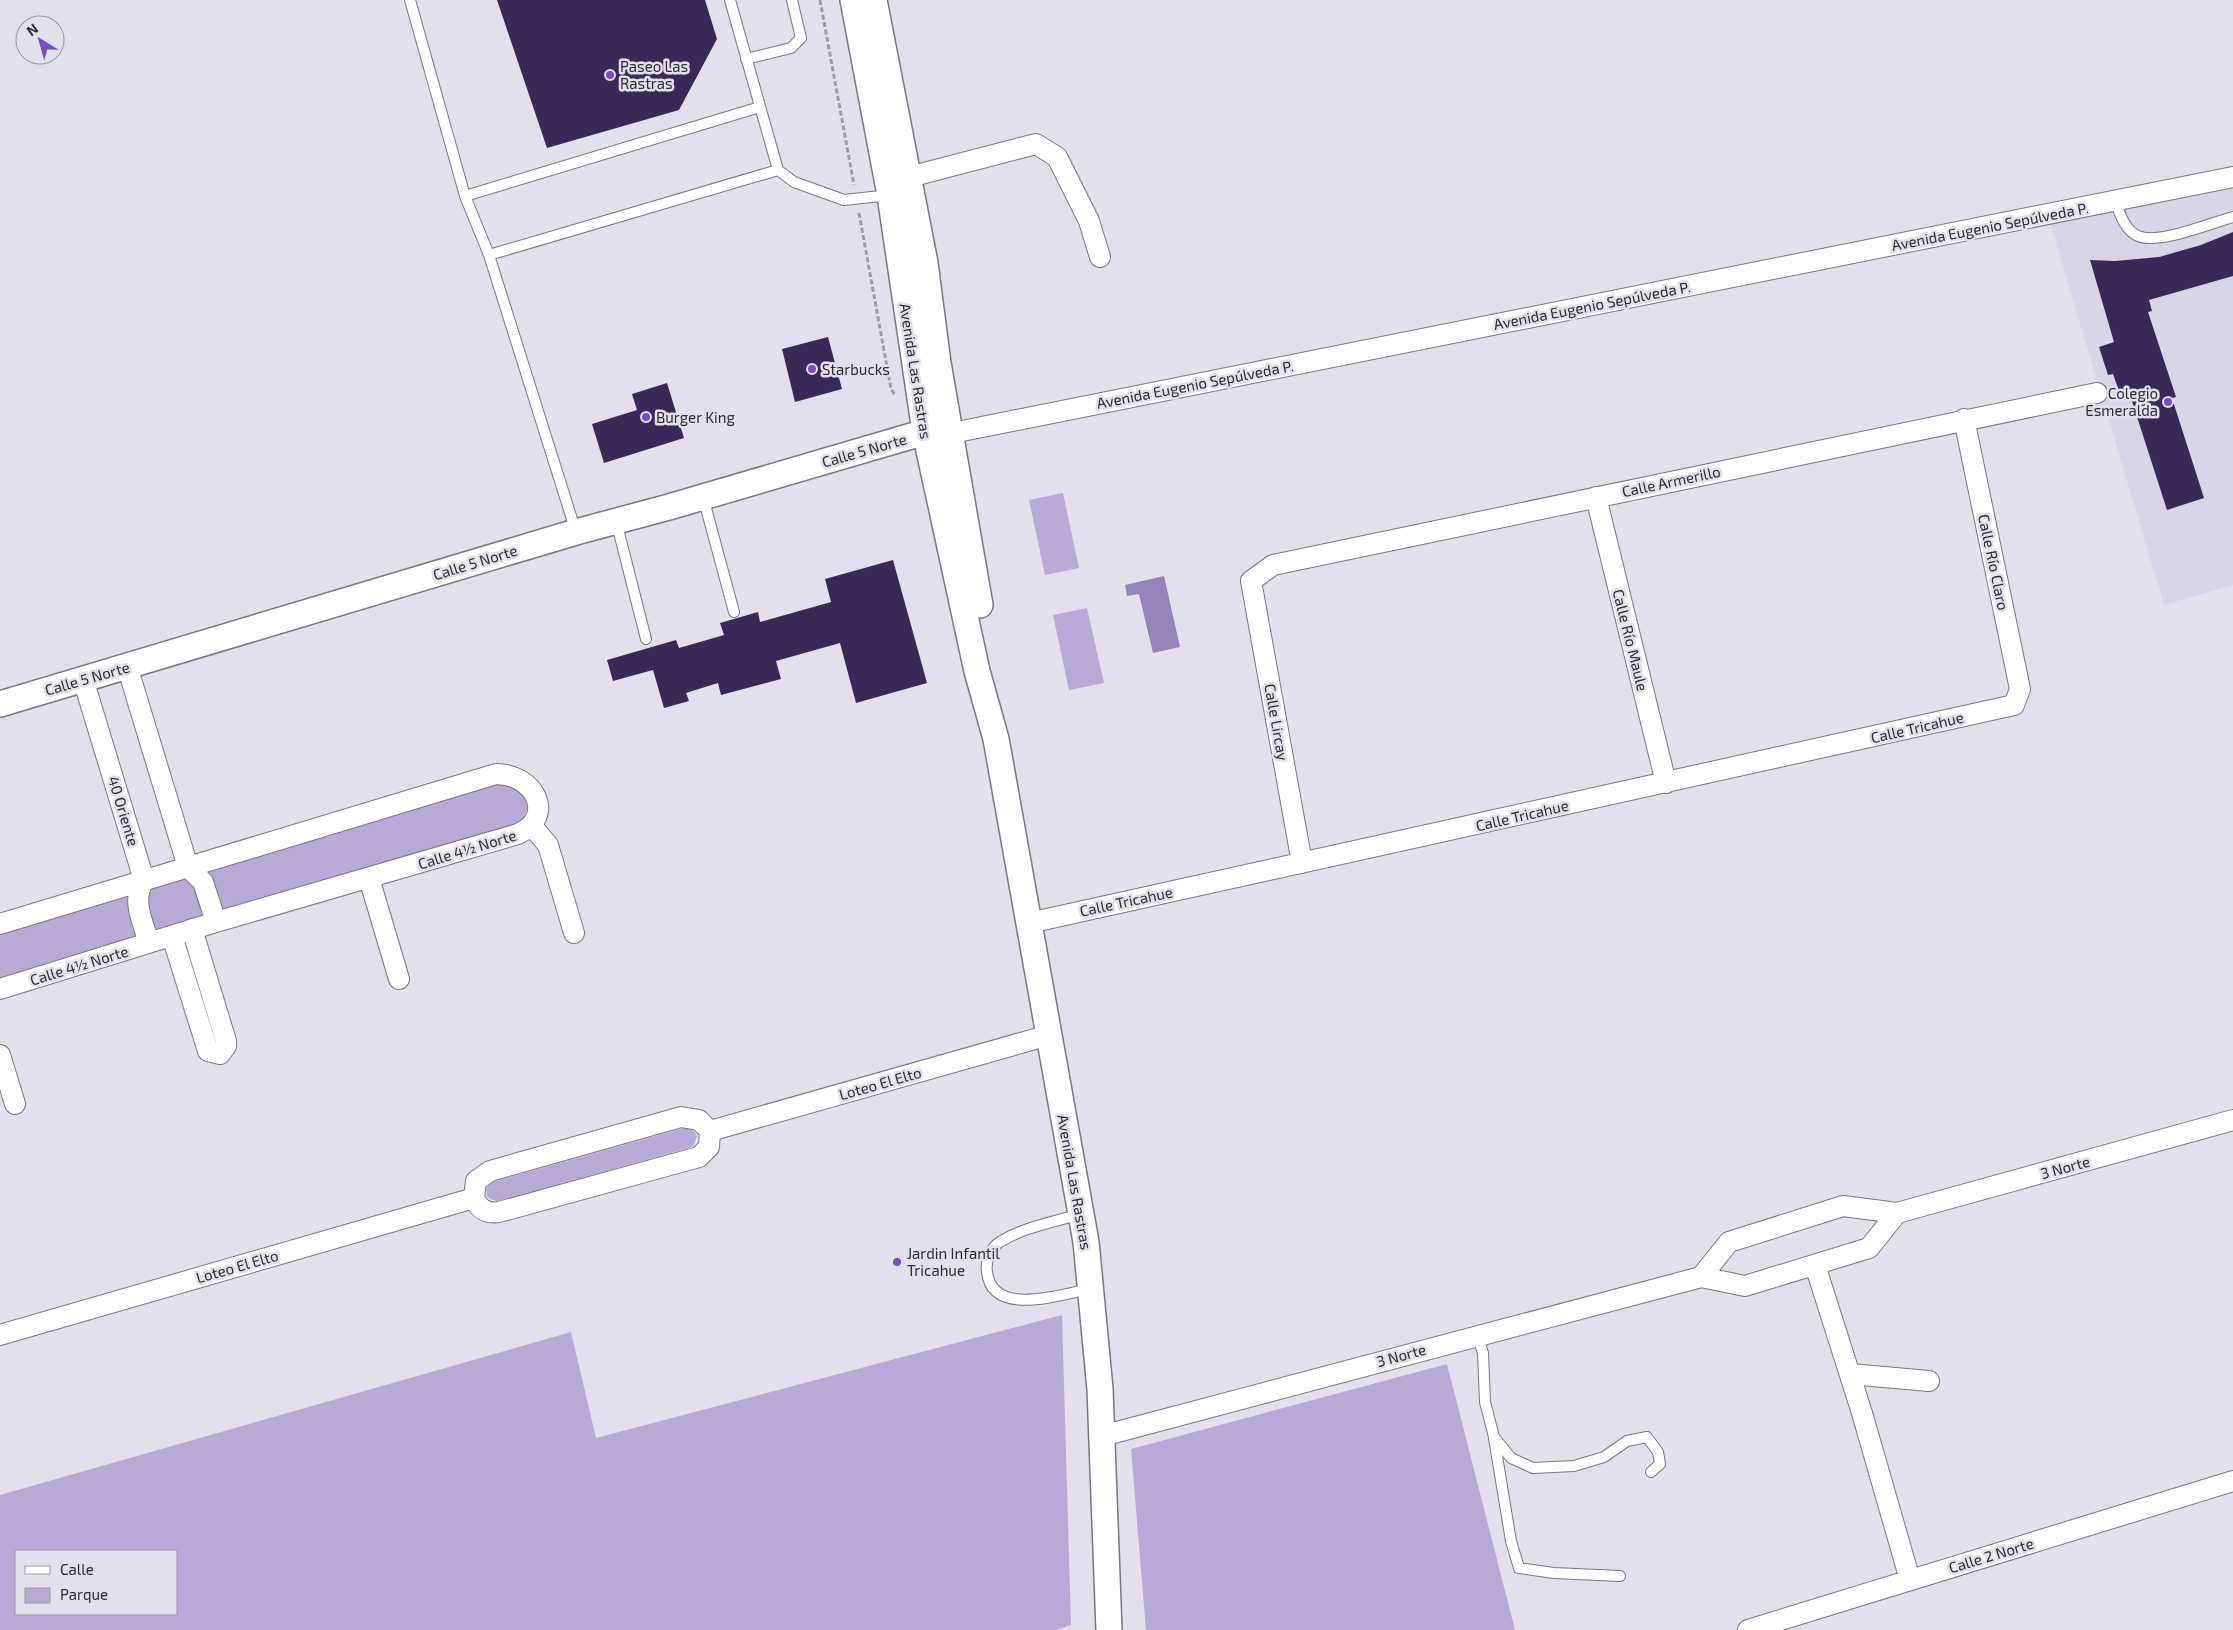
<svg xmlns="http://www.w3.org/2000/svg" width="2233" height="1630" font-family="'Exo 2',sans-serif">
	<rect width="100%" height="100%" fill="#e2e0ec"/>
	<path fill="#d9d5e8" d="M 2233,184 L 2233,585 L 2164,605 L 2049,220 Z"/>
	<path fill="#b6abd6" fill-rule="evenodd" d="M 1063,493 L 1079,568 L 1045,575 L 1029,500 Z
		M 1087,608 L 1104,683 L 1069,690 L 1053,615 Z
		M 508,783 C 527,797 536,807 516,826 L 0,979 L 0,930 L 487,786 Z
		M 684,1128 L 692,1129 L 697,1136 L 694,1145 L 689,1148 L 497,1201 L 490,1199 L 487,1196 L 486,1188 L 492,1182 Z
		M 1062,1315 L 1071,1625 L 1056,1630 L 0,1630 L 0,1495 L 571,1332 L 596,1438 ZM 16,1551 L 176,1551 L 176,1614 L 16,1614 Z
		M 1447,1364 L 1515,1630 L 1146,1630 L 1131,1449 Z"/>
	<path fill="#9385ba" d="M 1164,576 L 1180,647 L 1153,653 L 1139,594 L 1127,596 L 1125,585 Z"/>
	<path fill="#382a57" d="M 497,0 L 705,0 L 717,39 L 679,110 L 547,148 Z
		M 2233,232 L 2233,276 L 2149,300 L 2152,311 L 2148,312 L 2176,397 L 2172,398 L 2204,498 L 2167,510 L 2129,392 L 2120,394 L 2113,374 L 2108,375 L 2099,347 L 2114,342 L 2090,260 L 2115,261 L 2159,257 L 2201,245 Z
		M 828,337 L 842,389 L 795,402 L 782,349 Z
		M 667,383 L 684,438 L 604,463 L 592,424 L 637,410 L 632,394 Z
		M 893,560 L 927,683 L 856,703 L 840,643 L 776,661 L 781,679 L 721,695 L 718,683 L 686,693 L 689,701 L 664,708 L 653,670 L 613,681 L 607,660 L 676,640 L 679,648 L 724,635 L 720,623 L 758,612 L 760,622 L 831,602 L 825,579 Z"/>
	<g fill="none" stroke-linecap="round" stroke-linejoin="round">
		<g stroke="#787680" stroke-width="12">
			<path id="service" d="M 410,0 L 465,196 L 489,255 L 576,532
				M 730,0 L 778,170 L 794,182 L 844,200 L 890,195
				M 746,59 L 791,48 L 801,38 L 792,0
				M 465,196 L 760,107
				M 2115,201 C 2120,213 2124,230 2138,236 C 2159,245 2210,223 2233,217
				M 489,255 L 778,170
				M 703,497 L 734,612
				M 616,521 L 646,639
				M 1080,1214 C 1055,1222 1023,1227 1000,1242 C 991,1247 985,1261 987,1272 C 992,1318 1061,1294 1090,1289
				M 1477,1335 L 1483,1353 L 1485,1402 L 1494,1437 L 1511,1458 L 1533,1468 L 1574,1466 L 1604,1457 L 1627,1441 L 1647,1437 L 1658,1452 L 1660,1464 L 1651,1472
				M 1494,1438 L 1511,1541 L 1519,1568 L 1554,1573 L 1620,1576"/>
		</g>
		<g stroke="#787680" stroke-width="22">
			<path id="minor" d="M 909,177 L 1036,144 L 1057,157 L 1089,221 L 1100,257
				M 952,433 L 2233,177
				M 1596,497 L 1666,783
				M 127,666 L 188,867 L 203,882 L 216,922
				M 83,679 L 144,880 C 131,900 143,922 149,943
				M 531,825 L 548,845 L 574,933
				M 1302,863 L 1251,581 L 1273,565 L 2097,393
				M 369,878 L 399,979
				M 1029,923 L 2014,705 L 2020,689 L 1964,419
				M 0,924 L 496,774 C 534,774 557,816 518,834 L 216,922 L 0,989
				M 172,936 L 208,1051 L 220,1054 L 226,1046 L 226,1041 L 192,929
				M 0,1055 L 15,1104
				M 681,1117 L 699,1120 L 710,1131 L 709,1147 L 699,1157 L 499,1212 C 487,1214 479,1209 474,1198 L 476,1181 L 490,1171 Z
				M 710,1131 L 1049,1035
				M 1815,1265 L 1862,1413 L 1910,1580
				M 1701,1277 L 1729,1242 L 1843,1206 L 1897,1213 L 2233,1120
				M 0,1335 L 474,1198
				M 1850,1374 L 1929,1381
				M 1102,1436 L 1701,1277 L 1745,1286 L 1869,1248 L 1897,1213
				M 1748,1630 L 2233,1481"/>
		</g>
		<g stroke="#787680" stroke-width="28">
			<path id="tertiary" d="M 853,0 L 890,195 L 925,432 L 977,671 L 996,739 L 1086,1242 L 1100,1389 L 1109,1630
				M 874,0 L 925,263 L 938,363 L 980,605
				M 0,704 L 576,532 L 669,507 L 925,432 L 952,433"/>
		</g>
		<path stroke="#9c9aa3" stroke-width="3" stroke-dasharray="5 2.5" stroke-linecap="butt" d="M 820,0 L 854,185
			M 859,213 L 891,389 L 895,395"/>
		<use href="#service" stroke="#fff" stroke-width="10"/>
		<use href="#minor" stroke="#fff" stroke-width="20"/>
		<use href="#tertiary" stroke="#fff" stroke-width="25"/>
	</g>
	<g fill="#764bc4" stroke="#e2e0ec" stroke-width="2">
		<circle cx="610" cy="75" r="5"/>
		<circle cx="812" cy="369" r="5"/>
		<circle cx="2168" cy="402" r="5"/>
		<circle cx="646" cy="417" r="5"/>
		<circle cx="897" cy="1262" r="5"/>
	</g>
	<g text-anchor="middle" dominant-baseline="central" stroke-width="5" stroke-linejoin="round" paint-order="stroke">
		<g font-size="15" fill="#2d2c31" stroke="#e2e0ec" text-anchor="start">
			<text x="620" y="66">Paseo Las<tspan x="620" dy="17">Rastras</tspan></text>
			<text x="822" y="369">Starbucks</text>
			<text x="2158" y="393" text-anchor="end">Colegio<tspan x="2158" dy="17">Esmeralda</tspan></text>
			<text x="656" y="417">Burger King</text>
			<text x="907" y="1253">Jardin Infantil<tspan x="907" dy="17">Tricahue</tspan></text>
		</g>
		<g font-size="15" fill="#2d2c31" stroke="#e2e0ec">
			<text transform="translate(1990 226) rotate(-11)">Avenida Eugenio Sepúlveda P.</text>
			<text transform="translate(1592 305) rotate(-11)">Avenida Eugenio Sepúlveda P.</text>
			<text transform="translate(916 371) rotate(81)">Avenida Las Rastras</text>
			<text transform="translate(1195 384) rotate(-11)">Avenida Eugenio Sepúlveda P.</text>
			<text transform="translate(864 450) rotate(-16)">Calle 5 Norte</text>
			<text transform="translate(1671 481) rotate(-12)">Calle Armerillo</text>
			<text transform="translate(475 562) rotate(-17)">Calle 5 Norte</text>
			<text transform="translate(1994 562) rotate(78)">Calle Río Claro</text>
			<text transform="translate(1631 640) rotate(76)">Calle Río Maule</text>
			<text transform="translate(87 678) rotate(-16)">Calle 5 Norte</text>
			<text transform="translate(1277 722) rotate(80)">Calle Lircay</text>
			<text transform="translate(1917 727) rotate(-13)">Calle Tricahue</text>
			<text transform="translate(124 811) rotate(73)">40 Oriente</text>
			<text transform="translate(1522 815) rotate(-13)">Calle Tricahue</text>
			<text transform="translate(467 849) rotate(-17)">Calle 4½ Norte</text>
			<text transform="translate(1126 901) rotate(-12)">Calle Tricahue</text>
			<text transform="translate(79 965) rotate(-17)">Calle 4½ Norte</text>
			<text transform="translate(880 1083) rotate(-16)">Loteo El Elto</text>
			<text transform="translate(2065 1167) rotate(-15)">3 Norte</text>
			<text transform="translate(1075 1182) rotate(80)">Avenida Las Rastras</text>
			<text transform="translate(237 1266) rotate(-16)">Loteo El Elto</text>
			<text transform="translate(1401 1355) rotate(-15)">3 Norte</text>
			<text transform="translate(1991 1555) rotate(-17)">Calle 2 Norte</text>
		</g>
	</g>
	<rect x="15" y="1550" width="162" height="65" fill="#e2e0ec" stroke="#9a98a1"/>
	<rect x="25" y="1566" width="25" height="8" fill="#ffffff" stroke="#9a98a1"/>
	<text x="60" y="1575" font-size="15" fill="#2d2c31">Calle</text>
	<rect x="25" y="1588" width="25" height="15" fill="#b6abd6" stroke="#9a98a1"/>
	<text x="60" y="1600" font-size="15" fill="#2d2c31">Parque</text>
	<g transform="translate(40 40) rotate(323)"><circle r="24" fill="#e2e0ec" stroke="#9a98a1"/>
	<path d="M0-4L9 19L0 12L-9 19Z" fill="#764bc4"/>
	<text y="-8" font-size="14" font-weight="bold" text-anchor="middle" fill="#2d2c31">N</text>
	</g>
</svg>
